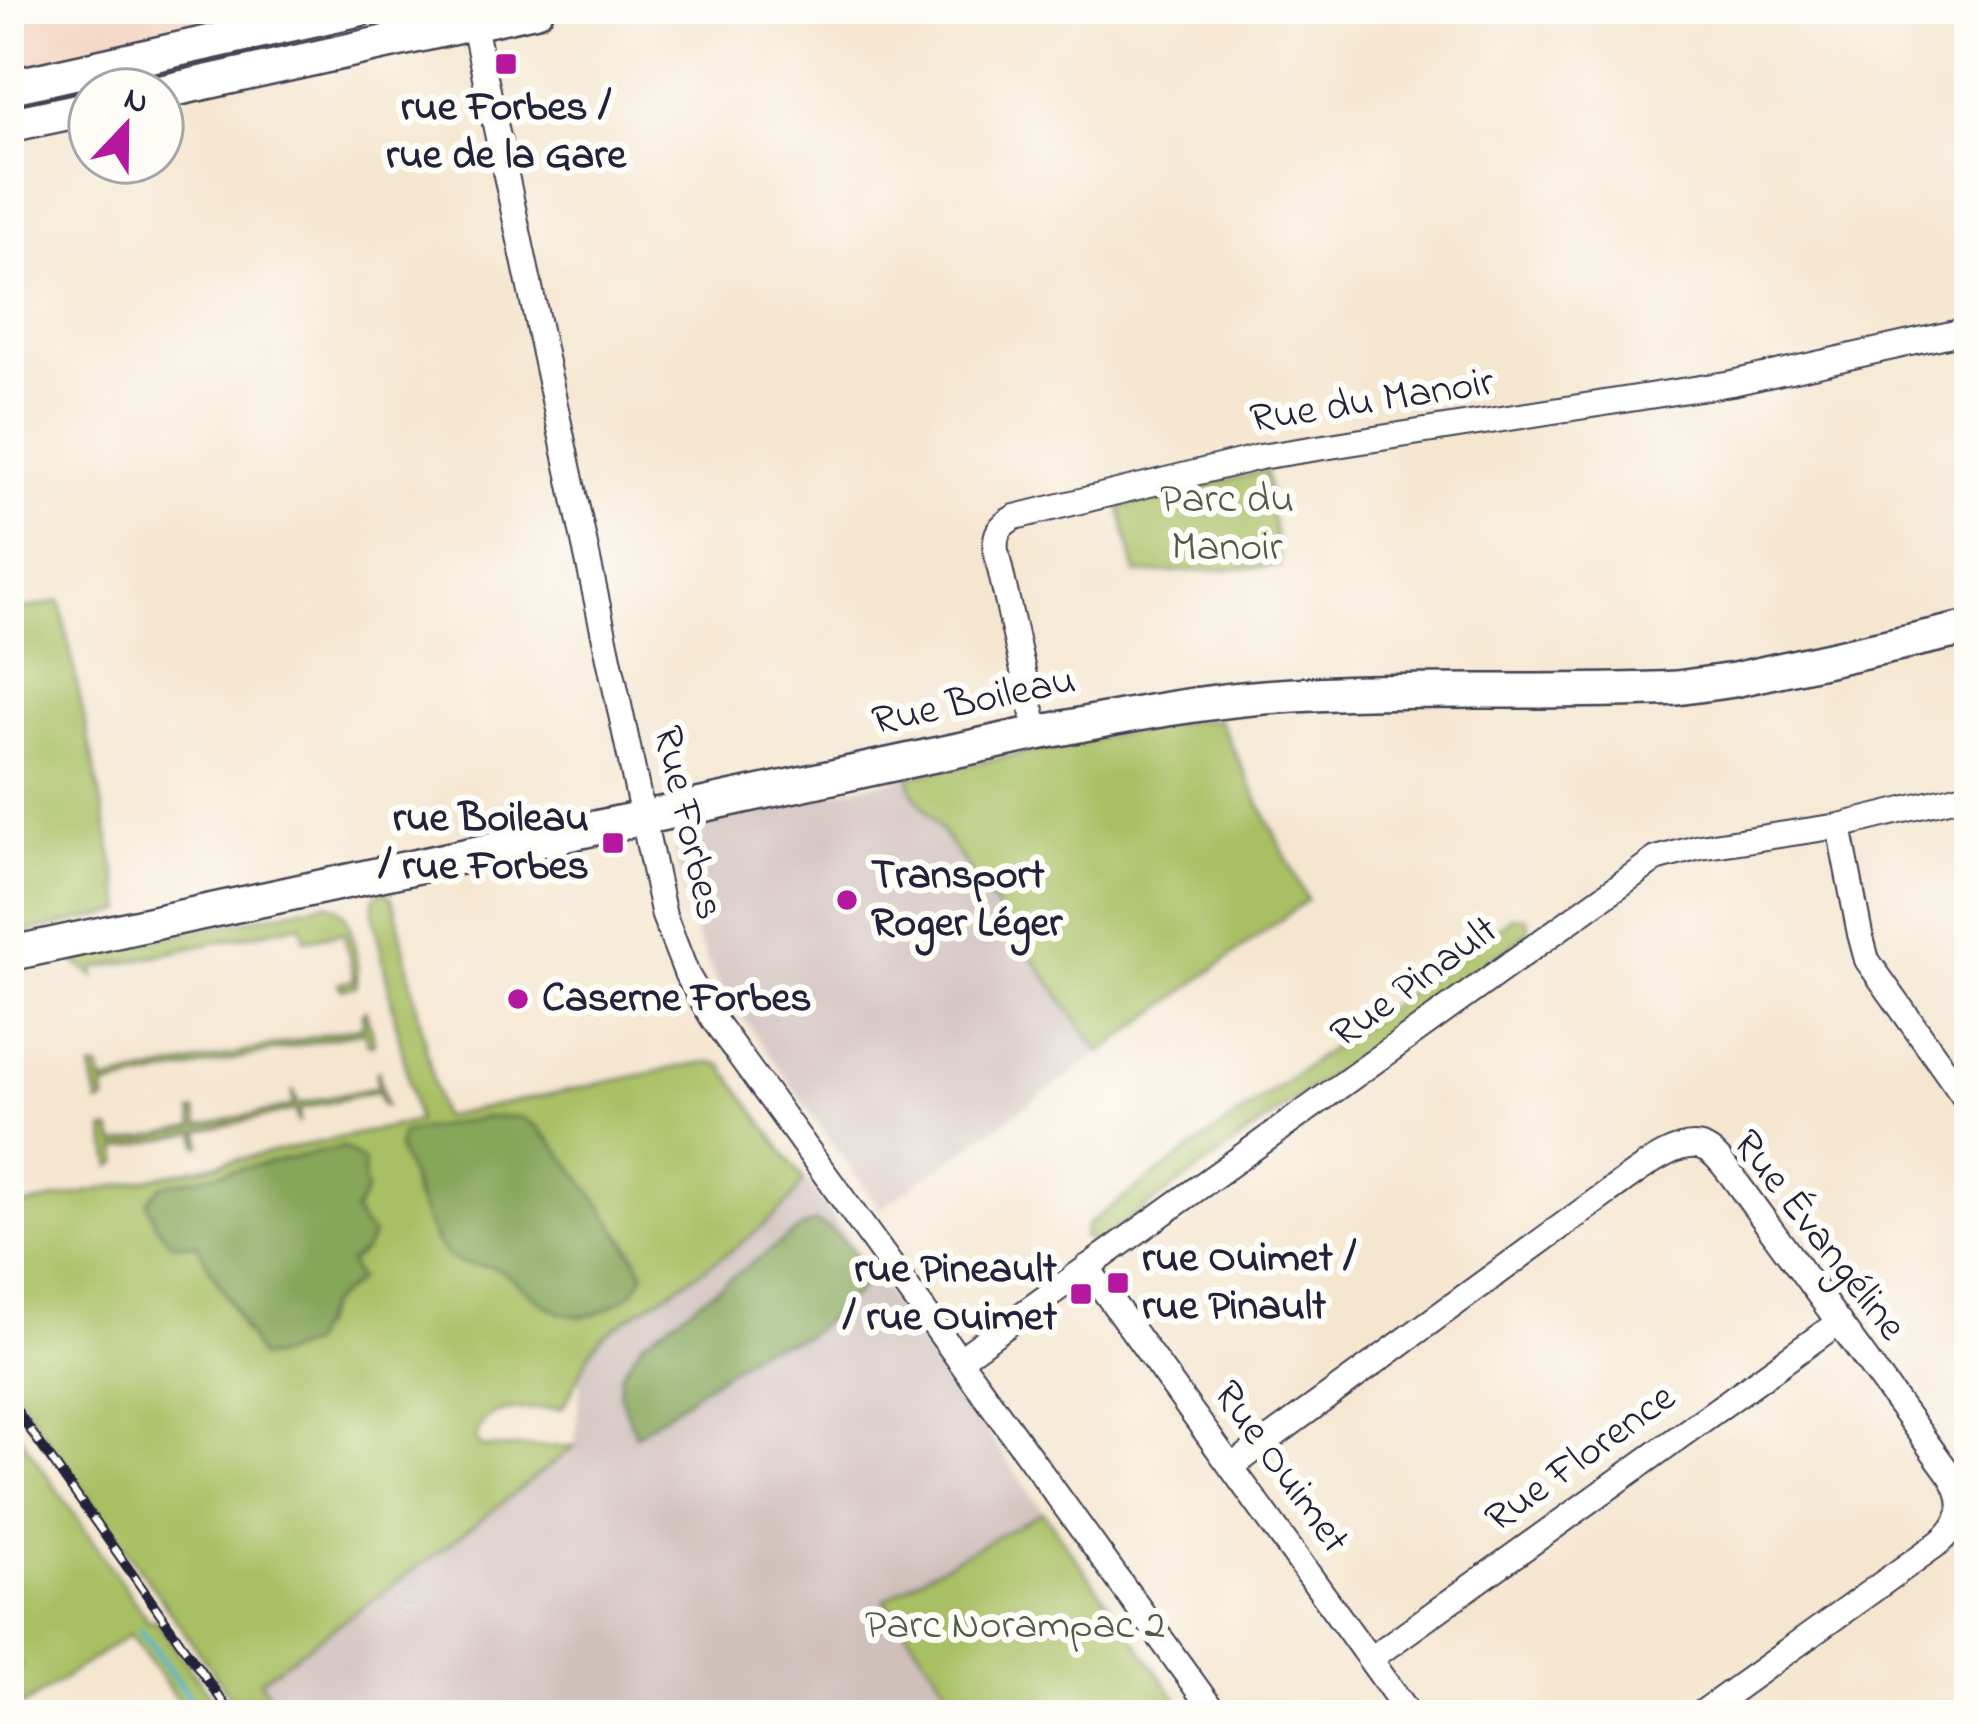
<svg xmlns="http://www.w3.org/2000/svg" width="1978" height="1724" font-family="'Indie Flower',sans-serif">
	<rect width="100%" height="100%" fill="#fdfcf7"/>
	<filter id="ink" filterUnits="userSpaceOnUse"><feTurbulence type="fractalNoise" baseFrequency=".00833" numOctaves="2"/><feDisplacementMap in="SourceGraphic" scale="24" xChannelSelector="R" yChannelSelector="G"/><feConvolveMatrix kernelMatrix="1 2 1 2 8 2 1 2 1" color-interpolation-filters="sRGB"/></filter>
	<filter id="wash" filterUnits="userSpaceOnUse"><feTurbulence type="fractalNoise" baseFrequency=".004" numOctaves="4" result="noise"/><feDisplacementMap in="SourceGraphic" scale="48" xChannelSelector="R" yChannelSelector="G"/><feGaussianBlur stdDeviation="2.7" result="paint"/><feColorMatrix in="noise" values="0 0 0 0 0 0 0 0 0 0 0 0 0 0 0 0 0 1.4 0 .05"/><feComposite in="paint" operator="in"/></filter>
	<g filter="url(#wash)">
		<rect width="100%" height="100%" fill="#f5e6d0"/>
		<path fill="#f4d3c0" d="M 9,9 L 309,9 L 9,76 Z"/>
		<path fill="#d0c0bc" d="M 909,776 L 913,792 L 1101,1053 L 880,1209 L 715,979 L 691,923 L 675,850 L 680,833 L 691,823 Z
			M 801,1173 L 1189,1715 L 282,1715 L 259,1682 L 455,1540 L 575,1447 L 581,1376 L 590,1349 L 624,1319 L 766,1224 L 797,1193 L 803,1179 Z"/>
		<path fill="#a9bf64" stroke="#667050" stroke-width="3" fill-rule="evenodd" d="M 1266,470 L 1279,566 L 1136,574 L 1120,507 Z
			M 60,601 L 124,911 L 9,936 L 9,613 Z
			M 1219,720 L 1307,900 L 1101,1053 L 913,792 L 909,776 L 1143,729 L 1185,721 Z
			M 382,891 L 390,895 L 395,906 L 441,1117 L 693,1064 L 711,1062 L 722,1065 L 803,1179 C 789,1226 646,1302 603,1336 C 583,1356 579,1385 562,1408 C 532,1412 483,1398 476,1440 L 483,1448 L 575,1446 L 455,1540 L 260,1681 L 282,1715 L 243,1715 L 9,1384 L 9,1209 L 417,1121 L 374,918 C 372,908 372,896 382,891 ZM 524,1119 L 547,1136 L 630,1246 L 644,1273 L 583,1317 C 543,1312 529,1289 499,1268 C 480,1256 455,1250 435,1241 L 426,1216 L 414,1197 L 410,1176 L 398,1147 ZM 343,1147 L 355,1212 L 364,1227 L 365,1250 L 349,1263 L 358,1280 L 328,1305 L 320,1327 L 244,1333 C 232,1301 211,1275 197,1244 L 266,1164 Z
			M 325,903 C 334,906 338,906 344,914 C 353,926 360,972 356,986 L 341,989 L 338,984 L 354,980 L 344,933 L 305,940 L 301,924 L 94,969 L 95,977 L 75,962 L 74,957 Z
			M 1514,916 L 1527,918 L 1529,926 L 1526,934 L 1103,1239 L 1092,1243 L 1084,1237 L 1087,1225 Z
			M 365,1010 L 374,1041 L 372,1045 L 367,1043 L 364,1031 L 104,1088 L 105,1101 L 99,1104 L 91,1069 L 99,1069 L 103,1083 L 363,1026 L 362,1013 Z
			M 378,1071 L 386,1106 L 382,1104 L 378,1091 L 300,1109 L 299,1124 L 295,1110 L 200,1131 L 202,1145 L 199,1146 L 196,1132 L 118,1149 L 119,1162 L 112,1166 L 104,1130 L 111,1130 L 116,1144 L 194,1127 L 192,1112 L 196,1111 L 199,1126 L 293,1106 L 293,1090 L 298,1104 L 378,1087 L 376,1074 Z
			M 9,1420 L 149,1622 L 155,1619 L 224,1715 L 188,1715 L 130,1634 L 9,1715 L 9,1676 L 21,1667 L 9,1649 Z
			M 1043,1512 L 1187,1713 L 1184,1715 L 967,1715 L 884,1600 L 925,1575 Z"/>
		<path fill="#86a65a" stroke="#54644a" stroke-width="3" d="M 485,1117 C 496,1118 512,1115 522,1118 C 551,1127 628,1243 644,1273 C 636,1292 631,1294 614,1305 C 563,1336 540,1296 501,1271 C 487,1261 465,1270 449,1257 C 433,1245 416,1196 410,1176 C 407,1168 401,1159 399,1150 C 398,1144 400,1140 402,1133 Z
			M 344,1147 L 363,1161 L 366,1193 L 355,1212 L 364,1227 L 373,1235 L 365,1250 L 349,1263 L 358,1280 L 328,1305 L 309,1344 L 277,1356 L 260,1358 C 249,1341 242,1322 232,1305 C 220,1283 208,1268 197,1244 L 172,1244 L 156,1225 L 147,1202 L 162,1185 Z
			M 815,1222 C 840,1231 851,1249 865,1270 L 863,1286 L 834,1314 L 803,1338 L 759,1348 L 636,1435 L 619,1393 L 621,1374 L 642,1342 L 802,1227 Z"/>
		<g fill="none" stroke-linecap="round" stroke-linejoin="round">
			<path stroke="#50b4cf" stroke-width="6" d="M 141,1630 L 202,1715"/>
		</g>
	</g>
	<g filter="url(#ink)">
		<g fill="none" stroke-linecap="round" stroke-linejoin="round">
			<g stroke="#423f51" stroke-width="28">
				<path id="street" d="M 471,11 L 664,916 L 687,975 L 713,1019 L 1216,1715
					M 1037,733 L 996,551 C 994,533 1000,525 1015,517 L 1260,457 L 1732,383 L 1969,330
					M 1839,826 L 1860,934 L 1867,960 L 1969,1104
					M 1087,1267 L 1410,1715
					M 960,1359 L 1656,859 L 1700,847 L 1839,826 L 1969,794
					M 1231,1467 L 1607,1193 C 1630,1178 1677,1136 1704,1148 C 1716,1153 1724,1166 1732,1176 L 1951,1476 C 1967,1502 1963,1523 1940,1542 L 1699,1715
					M 1370,1659 L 1839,1322"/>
			</g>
			<g stroke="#423f51" stroke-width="38">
				<path id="secondary" d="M 9,87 L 360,9
					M 162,92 L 537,9
					M 9,125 L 90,108
					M 9,954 L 1037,733 C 1112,719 1188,703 1264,697 C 1401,686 1539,695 1677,688 L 1734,680 L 1969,628"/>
			</g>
			<use href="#street" stroke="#fff" stroke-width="24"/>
			<use href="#secondary" stroke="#fff" stroke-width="33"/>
			<g stroke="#22223b" stroke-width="10">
				<path id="rail" d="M 9,1400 L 232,1715"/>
			</g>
			<use href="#rail" stroke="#fdfcf7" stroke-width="6" stroke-dasharray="18" stroke-linecap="butt"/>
		</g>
	</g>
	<g fill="#b5179e" stroke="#fdfcf7" stroke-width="4.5">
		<rect x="494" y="52" width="24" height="24" rx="6"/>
		<rect x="601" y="831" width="24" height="24" rx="6"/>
		<circle cx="847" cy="900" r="12"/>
		<circle cx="518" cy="999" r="12"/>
		<rect x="1106" y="1271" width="24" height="24" rx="6"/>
		<rect x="1069" y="1282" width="24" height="24" rx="6"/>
	</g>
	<g text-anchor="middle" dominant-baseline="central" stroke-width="12" stroke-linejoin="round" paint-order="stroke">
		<g font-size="42" font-weight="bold" fill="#22223b" stroke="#fdfcf7" text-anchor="start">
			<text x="506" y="108" text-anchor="middle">rue Forbes /<tspan x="506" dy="48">rue de la Gare</tspan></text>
			<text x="589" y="819" text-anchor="end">rue Boileau<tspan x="589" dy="48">/ rue Forbes</tspan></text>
			<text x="871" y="876">Transport<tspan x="871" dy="48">Roger Léger</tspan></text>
			<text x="542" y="999">Caserne Forbes</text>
			<text x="1142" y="1259">rue Ouimet /<tspan x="1142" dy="48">rue Pinault</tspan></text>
			<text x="1057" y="1270" text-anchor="end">rue Pineault<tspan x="1057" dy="48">/ rue Ouimet</tspan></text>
		</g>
		<g font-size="42" fill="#22223b" stroke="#fdfcf7">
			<text transform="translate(1372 402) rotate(-9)">Rue du Manoir</text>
			<text transform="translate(974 702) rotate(-12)">Rue Boileau</text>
			<text transform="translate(687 823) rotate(77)">Rue Forbes</text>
			<text transform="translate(1415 983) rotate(-36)">Rue Pinault</text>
			<text transform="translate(1818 1236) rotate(52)">Rue Évangéline</text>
			<text transform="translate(1581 1459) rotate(-36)">Rue Florence</text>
			<text transform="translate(1280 1468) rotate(54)">Rue Ouimet</text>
		</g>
		<g font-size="42" fill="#515949" stroke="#fdfcf7">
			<text x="1227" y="500">Parc du<tspan x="1227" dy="48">Manoir</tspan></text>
			<text x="1015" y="1626">Parc Norampac 2</text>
		</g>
	</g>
	<rect width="1978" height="1724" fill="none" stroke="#fdfcf7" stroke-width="48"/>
	<g transform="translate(126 126) rotate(22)"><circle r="57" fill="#fdfcf7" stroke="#a5a5ac" stroke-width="3"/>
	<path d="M0-9L21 45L0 30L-21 45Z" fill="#b5179e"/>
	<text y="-18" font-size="33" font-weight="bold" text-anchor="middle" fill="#22223b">N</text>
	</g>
</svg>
